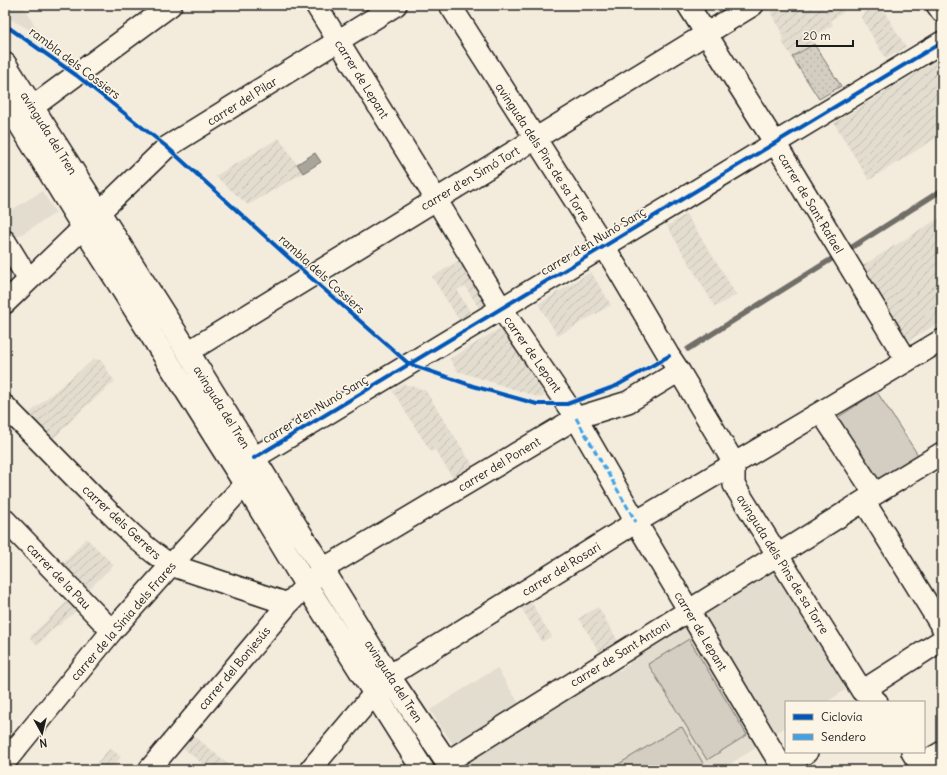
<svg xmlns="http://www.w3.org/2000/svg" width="947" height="775" font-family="Delius,sans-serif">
	<defs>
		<pattern id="industrial-furrows" width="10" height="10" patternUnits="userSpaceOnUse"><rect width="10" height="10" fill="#e3ddcf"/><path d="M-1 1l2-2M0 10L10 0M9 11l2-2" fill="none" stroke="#c2bdb1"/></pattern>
		<pattern id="grass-dots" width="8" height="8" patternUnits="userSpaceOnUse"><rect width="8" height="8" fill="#d3cec1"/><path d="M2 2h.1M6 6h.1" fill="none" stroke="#b5b0a5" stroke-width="1.8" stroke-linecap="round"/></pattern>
	</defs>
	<rect width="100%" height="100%" fill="#f3ecdd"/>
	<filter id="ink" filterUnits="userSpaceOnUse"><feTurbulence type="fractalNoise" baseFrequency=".025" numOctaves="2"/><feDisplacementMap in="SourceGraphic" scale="8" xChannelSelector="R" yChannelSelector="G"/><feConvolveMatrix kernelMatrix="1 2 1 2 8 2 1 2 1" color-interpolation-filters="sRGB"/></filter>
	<g filter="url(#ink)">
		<path fill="#e3ddcf" d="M 5,5 L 22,5 L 39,32 L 37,34 L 5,16 Z
			M 42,191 L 56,213 L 12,240 L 5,227 L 5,214 Z
			M 774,569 L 848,688 L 827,702 L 786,702 L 786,727 L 773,735 L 756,748 L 720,770 L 468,770 L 466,766 L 468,758 L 616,667 L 619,671 L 630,664 L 628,660 Z
			M 497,668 L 520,705 L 454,746 L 430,710 Z"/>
		<path fill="url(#industrial-furrows)" d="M 781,5 L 840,5 L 844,12 L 831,20 L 833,25 L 811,38 L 814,44 L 792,57 L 782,42 L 784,40 L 780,33 L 781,32 L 776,22 L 770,12 Z
			M 876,5 L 880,5 L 906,47 L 886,59 L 860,16 Z
			M 942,57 L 942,143 L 938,137 L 869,180 L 834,123 Z
			M 279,138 L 303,173 L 298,176 L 277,188 L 248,205 L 215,176 Z
			M 686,214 L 723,272 L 736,295 L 715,307 L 667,226 Z
			M 942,216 L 942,321 L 908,341 L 862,266 Z
			M 461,259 L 487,302 L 479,308 L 465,286 L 457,290 L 471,313 L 459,320 L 432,277 Z
			M 591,272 L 611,305 L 558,336 L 538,304 Z
			M 497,330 L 505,331 L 545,395 L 541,398 L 457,371 L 450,359 Z
			M 94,359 L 101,360 L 109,373 L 109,374 L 115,381 L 83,409 L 50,442 L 26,416 L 54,392 Z
			M 403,384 L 425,390 L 474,467 L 454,480 L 435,450 L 431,452 L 404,410 L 405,409 L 392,391 Z
			M 86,538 L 114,565 L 82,596 L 57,571 Z
			M 529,598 L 541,620 L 552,636 L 542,642 L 519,604 Z
			M 69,600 L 79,609 L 58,626 L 56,626 L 38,645 L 29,637 Z
			M 598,607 L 620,644 L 601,655 L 579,618 Z
			M 192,734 L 233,768 L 231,770 L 210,770 L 181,746 Z
			M 110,748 L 121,757 L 112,768 L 110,770 L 91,770 Z"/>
		<path fill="url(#grass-dots)" stroke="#78756e" d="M 814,44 L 841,86 L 819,99 L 792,57 Z"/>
		<path fill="#d3cec1" stroke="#78756e" d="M 877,392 L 918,455 L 878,480 L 837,418 Z
			M 689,639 L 747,735 L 707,760 L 648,664 Z
			M 682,727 L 707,770 L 609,770 L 676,729 Z"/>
		<path fill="#aaa59b" stroke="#716e68" d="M 315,153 L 321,162 L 303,173 L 297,164 Z"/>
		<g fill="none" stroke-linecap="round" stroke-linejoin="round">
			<path stroke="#716e68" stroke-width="5.5" d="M 846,251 L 942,190
				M 688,349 L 838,255"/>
			<g stroke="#1c1c1c" stroke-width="24">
				<path id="minor" d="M 316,5 L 436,199 L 501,308 L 576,418 L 636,522 L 782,767
					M 450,5 L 604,246 L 669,356 L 679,371 L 734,463 L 734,485 L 862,691
					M 688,5 L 775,143 L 907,361
					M 937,5 L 942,12
					M 19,117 L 171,5
					M 5,241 L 29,280
					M 5,303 L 167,147 L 396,5
					M 188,352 L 753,5
					M 5,406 C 36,438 68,470 99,502 C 122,525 144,548 171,565 L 288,604
					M 254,458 L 942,42
					M 875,494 L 821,412 L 942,340
					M 864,501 L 942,627
					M 5,520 L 112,631
					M 877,702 L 862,691 L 942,640
					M 912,752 L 920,765 L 942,752
					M 5,762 L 112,631 L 171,565 L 245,484
					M 447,762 L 875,494 L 942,453
					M 149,770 L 288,604 L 323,569 L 576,418 L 628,402 L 679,371
					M 310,770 L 389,676 L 636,522 L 821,412
					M 778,770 L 807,752"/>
			</g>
			<g stroke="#1c1c1c" stroke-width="25">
				<path id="major" d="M 5,64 L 188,352 L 389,676 L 452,770
					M 5,100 L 83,227 L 245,484 L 306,585 L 423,770"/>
			</g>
			<use href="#minor" stroke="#fcf5e5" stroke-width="21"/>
			<use href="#major" stroke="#fcf5e5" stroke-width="22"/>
			<path stroke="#3da2ea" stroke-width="3" stroke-dasharray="6 3" stroke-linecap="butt" d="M 576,418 L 636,522"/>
			<g stroke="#fcf5e5" stroke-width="6">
				<path id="cycleway" d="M 5,25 L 76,75 L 167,147 L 310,277 L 409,364 L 473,386 L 537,404 L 567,404 L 616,386 L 669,356
					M 254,458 L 942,42"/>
			</g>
			<use href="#cycleway" stroke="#0057b8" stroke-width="4"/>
		</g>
	</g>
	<g text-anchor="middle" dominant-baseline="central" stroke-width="3.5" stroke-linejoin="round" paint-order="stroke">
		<g font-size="12" fill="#1c1c1c" stroke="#fcf5e5">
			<text transform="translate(75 63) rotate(37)">rambla dels Cossiers</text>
			<text transform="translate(362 79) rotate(58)">carrer de Lepant</text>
			<text transform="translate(242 101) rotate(-32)">carrer del Pilar</text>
			<text transform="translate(49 133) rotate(58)">avinguda del Tren</text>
			<text transform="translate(543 152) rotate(57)">avinguda dels Pins de sa Torre</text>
			<text transform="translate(470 178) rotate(-31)">carrer d'en Simó Tort</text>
			<text transform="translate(811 203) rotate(59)">carrer de Sant Rafael</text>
			<text transform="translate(593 241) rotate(-31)">carrer d'en Nunó Sanç</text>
			<text transform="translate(322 274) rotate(42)">rambla dels Cossiers</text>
			<text transform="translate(533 354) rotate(55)">carrer de Lepant</text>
			<text transform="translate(222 407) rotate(58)">avinguda del Tren</text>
			<text transform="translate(315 409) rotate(-31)">carrer d'en Nunó Sanç</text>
			<text transform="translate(499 464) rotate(-31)">carrer del Ponent</text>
			<text transform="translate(122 522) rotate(43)">carrer dels Gerrers</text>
			<text transform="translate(783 564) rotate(58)">avinguda dels Pins de sa Torre</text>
			<text transform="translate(561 569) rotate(-32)">carrer del Rosari</text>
			<text transform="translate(59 576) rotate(46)">carrer de la Pau</text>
			<text transform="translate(123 621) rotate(-49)">carrer de la Sínia dels Frares</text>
			<text transform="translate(701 631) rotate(59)">carrer de Lepant</text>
			<text transform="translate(620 653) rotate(-32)">carrer de Sant Antoni</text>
			<text transform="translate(234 668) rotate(-50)">carrer del Bonjesús</text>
			<text transform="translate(394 681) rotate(57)">avinguda del Tren</text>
		</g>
	</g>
	<rect width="947" height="775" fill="none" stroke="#fcf5e5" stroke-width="20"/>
	<rect x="10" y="10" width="927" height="755" fill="none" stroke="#1c1c1c" stroke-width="1.5" filter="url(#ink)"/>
	<rect x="785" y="701" width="140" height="52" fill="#fcf5e5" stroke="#a29e95"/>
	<rect x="793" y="714" width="20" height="6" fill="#0057b8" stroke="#a29e95"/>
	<text x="821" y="721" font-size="12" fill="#1c1c1c">Ciclovía</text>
	<rect x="793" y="734" width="20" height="6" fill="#3da2ea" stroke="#a29e95"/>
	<text x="821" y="741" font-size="12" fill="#1c1c1c">Sendero</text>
	<g transform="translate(42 733) rotate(172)" stroke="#fcf5e5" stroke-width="3" paint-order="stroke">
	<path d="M0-3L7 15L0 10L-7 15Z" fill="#1c1c1c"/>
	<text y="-6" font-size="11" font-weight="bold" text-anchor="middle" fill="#1c1c1c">N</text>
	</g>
	<path d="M797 40v6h56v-6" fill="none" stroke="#1c1c1c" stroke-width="2"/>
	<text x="803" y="40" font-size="12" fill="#1c1c1c" stroke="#fcf5e5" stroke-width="3" paint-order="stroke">20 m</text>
</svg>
